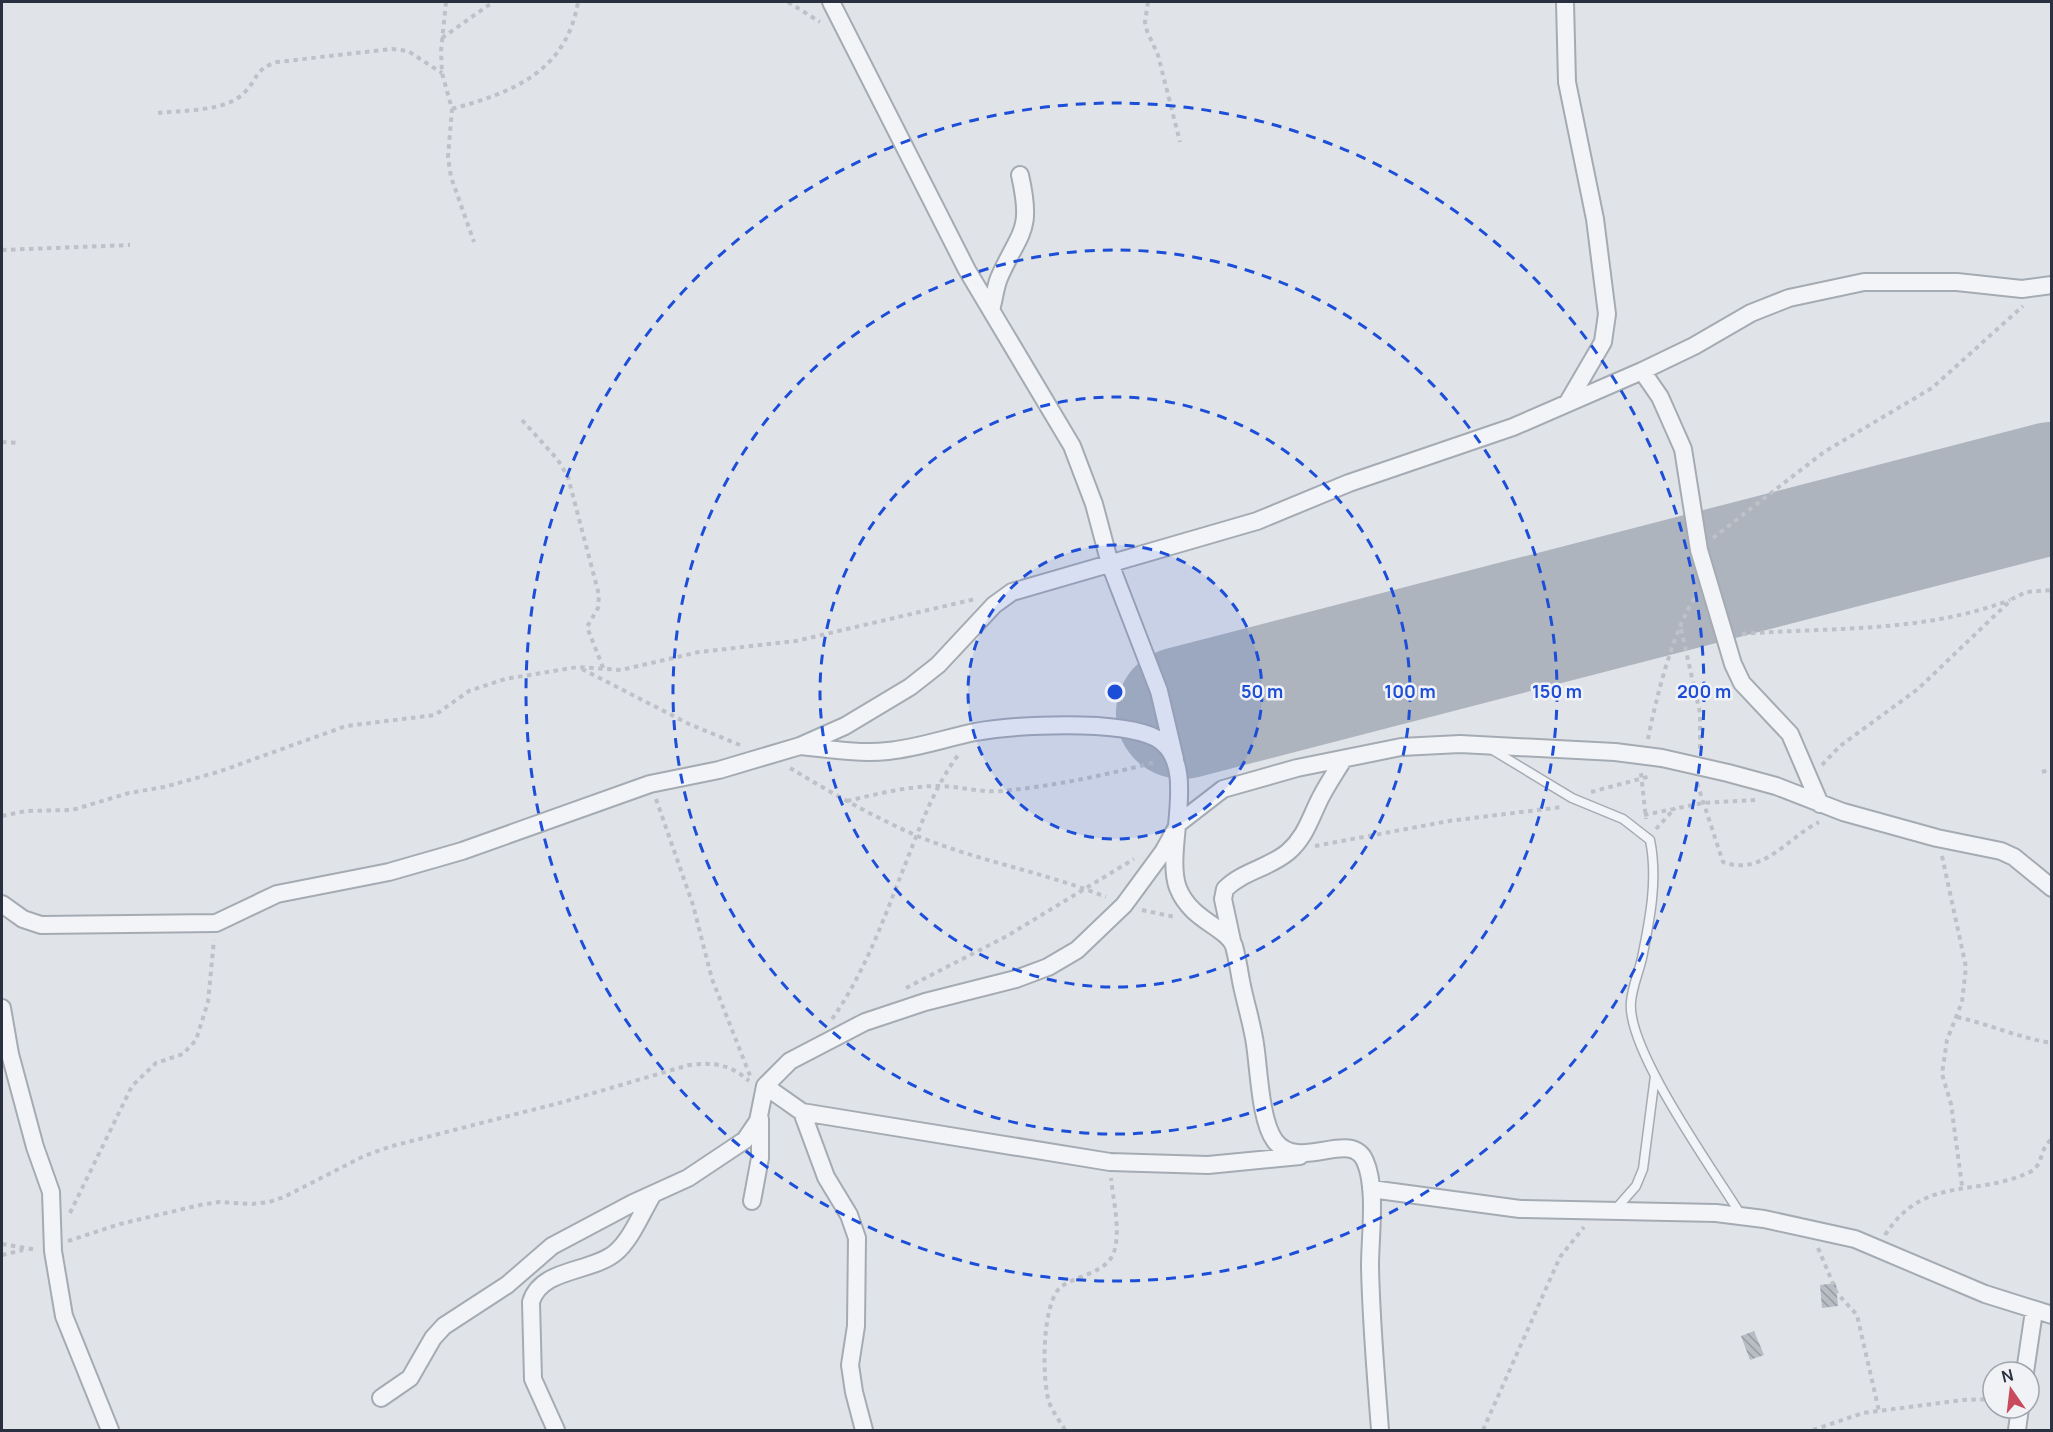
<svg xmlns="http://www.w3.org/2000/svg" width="2053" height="1432" font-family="Manrope,sans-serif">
	<defs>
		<pattern id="building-back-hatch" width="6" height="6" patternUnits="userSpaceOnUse" patternTransform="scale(1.5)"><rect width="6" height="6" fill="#b8bdc5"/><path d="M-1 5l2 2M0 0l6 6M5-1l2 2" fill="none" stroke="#969aa1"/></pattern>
	</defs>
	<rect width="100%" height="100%" fill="#e0e4e9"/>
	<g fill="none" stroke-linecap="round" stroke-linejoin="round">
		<path stroke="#adb4be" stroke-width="132" d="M 1182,713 L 2052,488"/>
	</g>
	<path fill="url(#building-back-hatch)" d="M 1836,1283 L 1838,1306 L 1822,1308 L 1820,1285 Z
		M 1754,1331 L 1764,1355 L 1750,1360 L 1741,1336 Z"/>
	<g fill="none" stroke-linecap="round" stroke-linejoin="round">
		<g stroke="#a5abb3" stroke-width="11">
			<path id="service" d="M 1491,749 L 1572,798 L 1623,819 L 1650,840 C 1658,879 1650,919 1642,958 C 1639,972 1632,987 1631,1002 C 1626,1049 1714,1171 1741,1215
				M 1614,1211 L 1636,1186 L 1643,1169 L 1655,1076"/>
		</g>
		<g stroke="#a5abb3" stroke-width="20">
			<path id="minor" d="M 831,2 L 967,270 L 1072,446 L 1094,504 L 1110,564 L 1159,691 L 1175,759
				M 1565,2 L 1567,82 L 1595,219 L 1607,314 L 1603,342 L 1568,402
				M 991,310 C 994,300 995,288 999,278 C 1020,230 1033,233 1020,175
				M 1642,371 L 1660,397 L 1683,449 L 1699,550 L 1733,664 L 1742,683 L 1790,734 L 1820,804
				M 800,746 C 829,749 859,754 888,751 C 918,748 946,738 975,732 C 1015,725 1119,719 1156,738 C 1202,763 1163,849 1178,888 C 1191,921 1227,927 1234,946 C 1237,957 1239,969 1241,981 C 1245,1002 1252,1023 1255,1044 C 1259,1069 1260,1121 1275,1141 C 1299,1173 1351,1128 1365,1161 C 1377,1188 1370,1236 1370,1266 C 1371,1321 1376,1376 1380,1430
				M 2,904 L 23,919 L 41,925 L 216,923 L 277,894 L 389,872 L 462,851 L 650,784 L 719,770 L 800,746 L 845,726 L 910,687 L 938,665 L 994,605 L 1012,592 L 1257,521 L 1349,483 L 1513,427 L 1642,371 L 1694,346 L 1751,313 L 1789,298 L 1864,282 L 1957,282 L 2022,289 L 2052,285
				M 1232,941 L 1223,899 L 1225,889 C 1243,871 1269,868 1288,852 C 1304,838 1309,822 1317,805 C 1324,789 1334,775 1343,760
				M 2,1008 L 10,1054 L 35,1147 L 51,1192 L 53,1251 L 64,1316 L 110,1430
				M 765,1086 L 802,1112 L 1110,1162 L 1208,1165 L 1300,1156
				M 802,1112 L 826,1177 L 849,1215 L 857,1238 L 856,1326 L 850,1365 L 854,1392 L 864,1430
				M 1371,1189 L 1520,1209 L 1716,1213 L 1764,1219 L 1855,1239 L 1985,1294 L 2052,1315
				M 752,1201 L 760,1158 L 760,1119
				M 2025,1372 L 2034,1311
				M 381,1398 L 410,1378 L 433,1338 L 444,1326 L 507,1285 L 552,1246 L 633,1203 L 688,1178 L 745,1140 L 758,1121 L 765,1086 L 790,1061 L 865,1022 L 925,1002 L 1016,979 L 1048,967 L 1077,950 L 1124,905 L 1163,852 L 1179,823 L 1223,789 L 1297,768 L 1401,747 L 1460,744 L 1615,752 L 1662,758 L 1728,773 L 1776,786 L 1843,812 L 1937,838 L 2001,851 L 2014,857 L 2052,888
				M 556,1430 L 533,1379 L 531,1302 C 541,1268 590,1273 615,1253 C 631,1240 642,1212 653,1194
				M 2017,1430 L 2020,1408"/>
		</g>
		<path stroke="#bec1c7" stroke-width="4" stroke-dasharray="4.5 4.5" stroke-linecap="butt" d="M 446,2 L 441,51 L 442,73 L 452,109 L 448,157 L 451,177 L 474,242
			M 788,2 L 820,22
			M 1148,2 L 1145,22 L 1147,31 L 1158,55 L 1180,142
			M 442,38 L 493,2
			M 452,109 C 513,92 566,72 578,2
			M 158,113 C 183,110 225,112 244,93 C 259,78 254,69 277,62 L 392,49 L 408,51 L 442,73
			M 2,250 L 130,245
			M 522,420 L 558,460 L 568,477 L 599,595 L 598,608 L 587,627 L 604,670
			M 2,442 L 20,443
			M 1713,538 L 1824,452 L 1932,388 L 2023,306
			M 1681,629 L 1700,713 L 1700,751
			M 1742,634 C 1833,627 1923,633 2010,600
			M 582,669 L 689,724 L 740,745
			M 1648,739 C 1656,698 1673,630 1696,596
			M 1822,765 L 1840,746 L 1918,689 L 2012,599 L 2026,592 L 2052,590
			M 790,768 C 830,792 872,816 915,835 C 977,861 1044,872 1106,897
			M 2042,772 L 2052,769
			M 1641,773 L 1646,819
			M 1697,783 L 1723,862 C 1762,877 1787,838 1819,822
			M 1591,792 L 1651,776
			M 656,799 L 693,905 L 712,979 L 751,1078
			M 847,801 C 877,794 908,786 938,786 C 960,786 980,793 1002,791 C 1054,786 1106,775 1156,762
			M 1644,815 L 1703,803 L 1755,800
			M 2,816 L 26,811 L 72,810 L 129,793 L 164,787 L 218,772 L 346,726 L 435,715 L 469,691 L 505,679 L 578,667 L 621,670 L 699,652 L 796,641 L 975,599
			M 1656,829 L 1675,808
			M 1315,846 L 1449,821 L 1562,807
			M 1942,856 L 1966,967 L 1962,1002 L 1947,1040 L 1942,1074 L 1951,1104 L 1962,1186
			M 1142,910 L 1175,917
			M 906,988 L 1007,936 L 1134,859
			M 1957,1017 C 1989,1024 2019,1038 2052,1043
			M 832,1019 C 864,974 883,921 903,870 C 919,830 933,788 959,754
			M 70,1213 L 132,1086 L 156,1063 L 183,1054 L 196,1040 L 208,1002 L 214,940
			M 1885,1235 C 1924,1174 1975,1198 2030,1172 C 2044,1165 2039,1148 2052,1139
			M 68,1241 L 120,1224 L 200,1205 L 219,1202 L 252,1204 L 269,1202 L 284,1197 L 364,1156 L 392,1146 L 563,1102 L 689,1065 C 713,1062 730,1064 749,1081
			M 2,1244 L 37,1250
			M 1818,1248 L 1837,1293 L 1857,1315 L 1879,1411
			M 2,1255 L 23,1250
			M 1065,1430 C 1060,1421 1053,1413 1049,1402 C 1042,1380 1041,1301 1062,1286 C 1078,1275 1107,1273 1114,1252 C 1121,1230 1113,1200 1111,1178
			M 1483,1430 L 1560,1257 L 1584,1227
			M 1813,1430 L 1863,1413 L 1963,1400 L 1993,1399"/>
		<use href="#service" stroke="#f3f4f7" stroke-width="8"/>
		<use href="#minor" stroke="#f3f4f7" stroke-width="16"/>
	</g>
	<circle cx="1115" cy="692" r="147" fill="#1d4ed8" fill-opacity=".12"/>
	<g fill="none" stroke="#1d4ed8" stroke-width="3" stroke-dasharray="10 8">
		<circle cx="1115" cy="692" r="147"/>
		<circle cx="1115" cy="692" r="295"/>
		<circle cx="1115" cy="692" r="442"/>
		<circle cx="1115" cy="692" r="589"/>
	</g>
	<circle cx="1115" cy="692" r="9" fill="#1d4ed8" stroke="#f0f2f6" stroke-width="3"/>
	<g font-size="18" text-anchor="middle" font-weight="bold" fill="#1d4ed8" stroke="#f0f2f6" stroke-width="5" stroke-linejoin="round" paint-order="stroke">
		<text x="1262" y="698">50 m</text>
		<text x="1410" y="698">100 m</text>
		<text x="1557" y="698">150 m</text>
		<text x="1704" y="698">200 m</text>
	</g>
	<rect width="2053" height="1432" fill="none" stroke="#293140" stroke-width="6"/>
	<g transform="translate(2011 1390) rotate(346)"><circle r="28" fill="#f0f2f6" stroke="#a0a5ad" stroke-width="1.5"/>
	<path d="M0-4.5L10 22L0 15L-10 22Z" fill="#c94a5c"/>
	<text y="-9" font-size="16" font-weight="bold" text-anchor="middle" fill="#293140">N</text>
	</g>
</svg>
